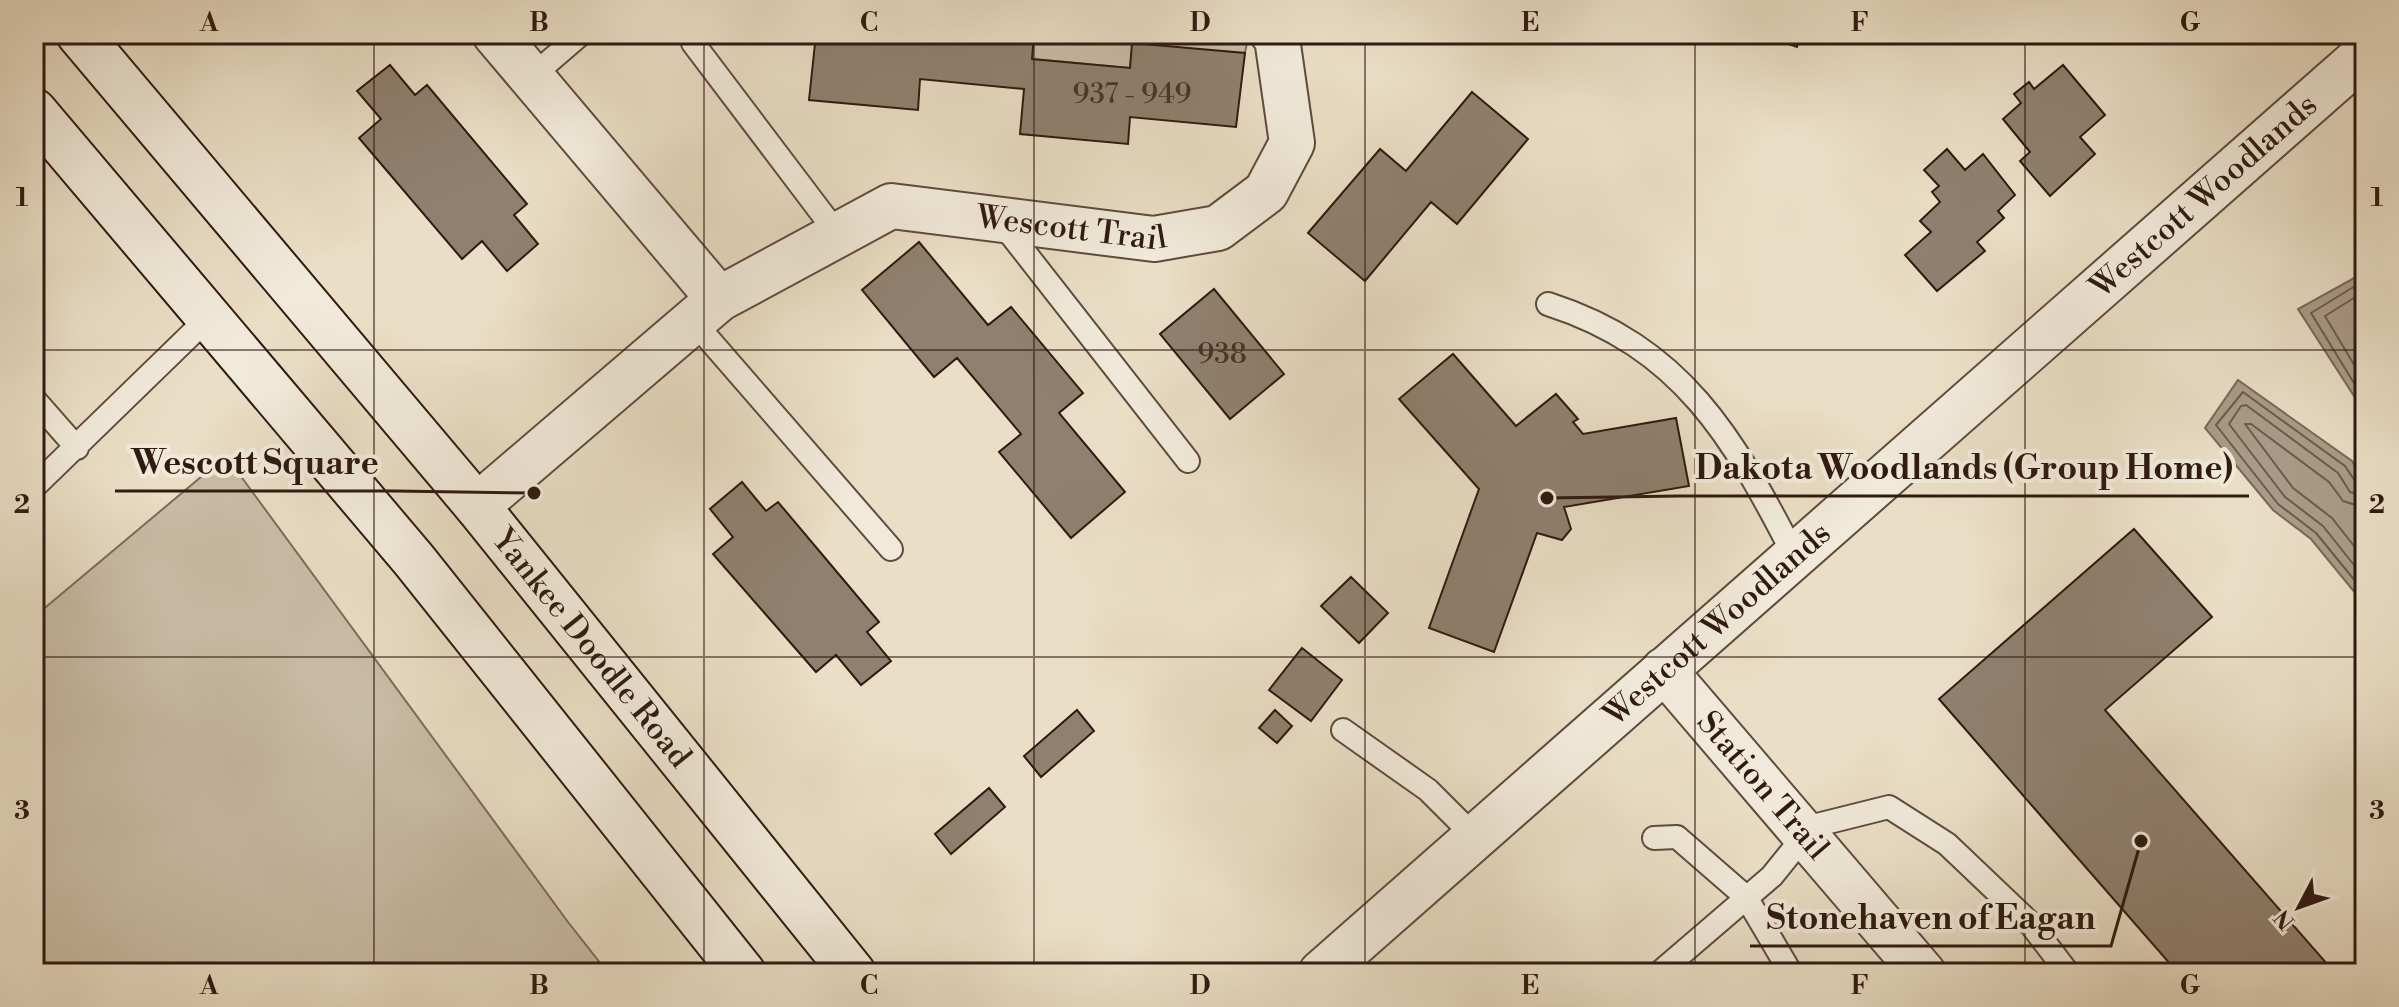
<svg xmlns="http://www.w3.org/2000/svg" width="2399" height="1007" font-family="'Libre Bodoni',serif">
	<rect width="100%" height="100%" fill="#eadec6"/>
	<filter id="stains"><feTurbulence type="fractalNoise" baseFrequency=".0025" numOctaves="4"/><feColorMatrix values="0 0 0 0 .2 0 0 0 0 .09 0 0 0 0 .02 0 0 0 .5 -.17"/></filter>
	<radialGradient id="worn" r=".72"><stop offset=".6" stop-color="#630" stop-opacity="0"/><stop offset="1" stop-color="#630" stop-opacity=".3"/></radialGradient>
	<path fill="#cabda7" stroke="#7c6c5c" stroke-width="2" d="M 1034,34 L 1249,34 L 1244,57 L 1133,43 L 1130,68 L 1032,59 Z
		M 226,456 L 568,922 L 608,973 L 34,973 L 34,617 Z"/>
	<path fill="#aa9b88" stroke="#796758" stroke-width="2" d="M 2365,272 L 2365,413 L 2298,309 Z
		M 2238,380 L 2352,461 L 2365,483 L 2365,605 L 2311,539 L 2273,510 L 2205,428 Z"/>
	<g fill="none" stroke-linecap="round" stroke-linejoin="round">
		<path stroke="#6c5a4c" stroke-width="2" d="M 2365,280 L 2311,313 L 2365,401
			M 2365,291 L 2325,316 L 2365,383
			M 2365,486 L 2357,484 L 2345,466 L 2243,392 L 2216,425 L 2278,504 L 2316,533 L 2365,593
			M 2365,496 L 2350,492 L 2338,473 L 2246,405 L 2241,406 L 2229,424 L 2285,497 L 2323,526 L 2365,579
			M 2365,508 L 2343,501 L 2329,482 L 2251,424 L 2245,424 L 2293,488 L 2332,518 L 2365,560"/>
	</g>
	<path fill="#90806f" stroke="#2f1a10" stroke-width="2" d="M 816,34 L 922,38 L 922,34 L 1034,34 L 1032,59 L 1130,68 L 1132,43 L 1245,53 L 1236,127 L 1130,117 L 1128,144 L 1020,134 L 1024,89 L 920,79 L 918,110 L 809,100 Z
		M 1760,34 L 1801,34 L 1797,47 Z
		M 390,65 L 415,95 L 427,85 L 527,204 L 514,215 L 538,244 L 507,271 L 482,241 L 462,259 L 359,138 L 381,119 L 357,91 Z
		M 2063,65 L 2105,115 L 2080,137 L 2095,154 L 2050,196 L 2020,161 L 2030,152 L 2003,119 L 2021,103 L 2014,94 L 2029,82 L 2034,89 Z
		M 1472,92 L 1528,139 L 1457,224 L 1431,202 L 1365,281 L 1308,233 L 1380,149 L 1406,171 Z
		M 1947,149 L 1965,170 L 1983,154 L 2015,195 L 1998,211 L 2004,218 L 1977,242 L 1985,251 L 1937,291 L 1905,255 L 1931,232 L 1920,221 L 1940,202 L 1932,192 L 1939,186 L 1924,170 Z
		M 919,242 L 988,325 L 1011,307 L 1083,393 L 1059,413 L 1125,492 L 1071,538 L 999,452 L 1021,434 L 957,358 L 934,377 L 862,290 Z
		M 1214,289 L 1284,374 L 1230,419 L 1160,334 Z
		M 1453,354 L 1516,426 L 1556,394 L 1578,419 L 1573,422 L 1583,434 L 1676,418 L 1689,486 L 1564,507 L 1571,529 L 1562,540 L 1537,533 L 1494,652 L 1429,628 L 1479,489 L 1399,399 Z
		M 742,482 L 766,511 L 778,502 L 879,622 L 867,632 L 891,661 L 861,685 L 836,655 L 816,672 L 713,554 L 733,537 L 710,509 Z
		M 2134,529 L 2212,617 L 2105,710 L 2335,973 L 2178,973 L 1939,699 Z
		M 1351,577 L 1388,613 L 1359,643 L 1321,606 Z
		M 1302,648 L 1342,680 L 1311,721 L 1269,690 Z
		M 1077,710 L 1094,731 L 1041,777 L 1024,756 Z
		M 1275,710 L 1292,726 L 1277,743 L 1259,728 Z
		M 989,788 L 1005,807 L 951,854 L 935,834 Z"/>
	<g fill="none" stroke-linecap="round" stroke-linejoin="round">
		<g stroke="#5e4b3e" stroke-width="26">
			<path id="service" d="M 693,43 L 839,236
				M 531,77 L 581,34
				M 1001,222 L 1188,461
				M 1548,304 C 1682,347 1733,437 1794,555
				M 693,321 L 891,549
				M 34,399 L 77,448
				M 34,487 L 209,317
				M 1343,730 L 1428,790 L 1475,837
				M 1801,829 L 1889,807 L 1947,844 L 2029,922 L 2068,973
				M 1654,838 L 1677,837 L 1746,897 L 1788,968 L 1786,973
				M 1659,973 L 1772,876 L 1805,835"/>
		</g>
		<g stroke="#5e4b3e" stroke-width="48">
			<g id="minor">
				<path d="M 495,34 L 719,299"/>
				<path id="s1" d="M 477,506 L 719,299 L 891,206 L 1154,239 L 1218,228 L 1266,192 L 1292,143 L 1277,38 L 1273,34"/>
				<path id="s2" d="M 1664,670 L 1923,973"/>
			</g>
		</g>
		<g stroke="#5e4b3e" stroke-width="48">
			<g id="tertiary">
				<path id="s3" d="M 1321,973 L 2365,54"/>
			</g>
		</g>
		<g stroke="#2f1a10" stroke-width="48">
			<g id="secondary">
				<path id="s4" d="M 79,34 L 477,506 L 853,973"/>
				<path d="M 34,111 L 414,560 L 743,973"/>
			</g>
		</g>
		<use href="#service" stroke="#f1eada" stroke-width="22"/>
		<use href="#minor" stroke="#f1eada" stroke-width="44"/>
		<use href="#tertiary" stroke="#f1eada" stroke-width="44"/>
		<use href="#secondary" stroke="#f1eada" stroke-width="44"/>
	</g>
	<path fill="none" stroke="#2f1a10" stroke-width="2" stroke-opacity="0.55" d="M 374,34 L 374,973M 704,34 L 704,973M 1034,34 L 1034,973M 1365,34 L 1365,973M 1695,34 L 1695,973M 2025,34 L 2025,973M 34,350 L 2365,350M 34,657 L 2365,657"/>
	<g text-anchor="middle" dominant-baseline="central" stroke-width="8" stroke-linejoin="round" paint-order="stroke">
		<g font-size="28" fill="#473428">
			<text x="1132" y="94">937 - 949</text>
			<text x="1222" y="354">938</text>
		</g>
		<g font-size="32" fill="#2f1a10" stroke="#f1eada">
			<text stroke="none"><textPath href="#s3" startOffset="1176">Westcott Woodlands</textPath></text>
			<text stroke="none"><textPath href="#s1" startOffset="696">Wescott Trail</textPath></text>
			<text stroke="none"><textPath href="#s3" startOffset="528">Westcott Woodlands</textPath></text>
			<text stroke="none"><textPath href="#s4" startOffset="800">Yankee Doodle Road</textPath></text>
			<text stroke="none"><textPath href="#s2" startOffset="152">Station Trail</textPath></text>
		</g>
	</g>
	<path fill="none" stroke="#2f1a10" stroke-width="3" d="M534 493L395 491H115M1547 498L1679 496H2249M2141 841L2111 946H1750"/>
	<g fill="#2f1a10" stroke="#f1eada" stroke-width="3">
		<circle cx="534" cy="493" r="8"/>
		<circle cx="1547" cy="498" r="8"/>
		<circle cx="2141" cy="841" r="8"/>
	</g>
	<g font-size="34" text-anchor="middle" font-weight="bold" fill="#2f1a10" stroke="#f1eada" stroke-width="8" stroke-linejoin="round" paint-order="stroke">
		<text x="255" y="474">Wescott Square</text>
		<text x="1964" y="479">Dakota Woodlands (Group Home)</text>
		<text x="1931" y="929">Stonehaven of Eagan</text>
	</g>
	<rect width="2399" height="1007" fill="none" stroke="#eadec6" stroke-width="88"/>
	<g transform="translate(2299 907) rotate(229)" stroke="#f1eada" stroke-width="6" paint-order="stroke">
	<path d="M0-6L14 30L0 20L-14 30Z" fill="#2f1a10"/>
	<text y="-12" font-size="22" font-weight="bold" text-anchor="middle" fill="#2f1a10">N</text>
	</g>
	<rect x="44" y="44" width="2311" height="919" fill="none" stroke="#2f1a10" stroke-width="3"/>
	<g font-size="26" text-anchor="middle" font-weight="bold" fill="#2f1a10">
		<text x="209" y="31">A</text>
		<text x="539" y="31">B</text>
		<text x="869" y="31">C</text>
		<text x="1200" y="31">D</text>
		<text x="1530" y="31">E</text>
		<text x="1860" y="31">F</text>
		<text x="2190" y="31">G</text>
		<text x="22" y="206">1</text>
		<text x="2377" y="206">1</text>
		<text x="22" y="513">2</text>
		<text x="2377" y="513">2</text>
		<text x="22" y="819">3</text>
		<text x="2377" y="819">3</text>
		<text x="209" y="994">A</text>
		<text x="539" y="994">B</text>
		<text x="869" y="994">C</text>
		<text x="1200" y="994">D</text>
		<text x="1530" y="994">E</text>
		<text x="1860" y="994">F</text>
		<text x="2190" y="994">G</text>
	</g>
	<rect width="100%" height="100%" filter="url(#stains)"/>
	<rect width="100%" height="100%" fill="url(#worn)"/>
</svg>
